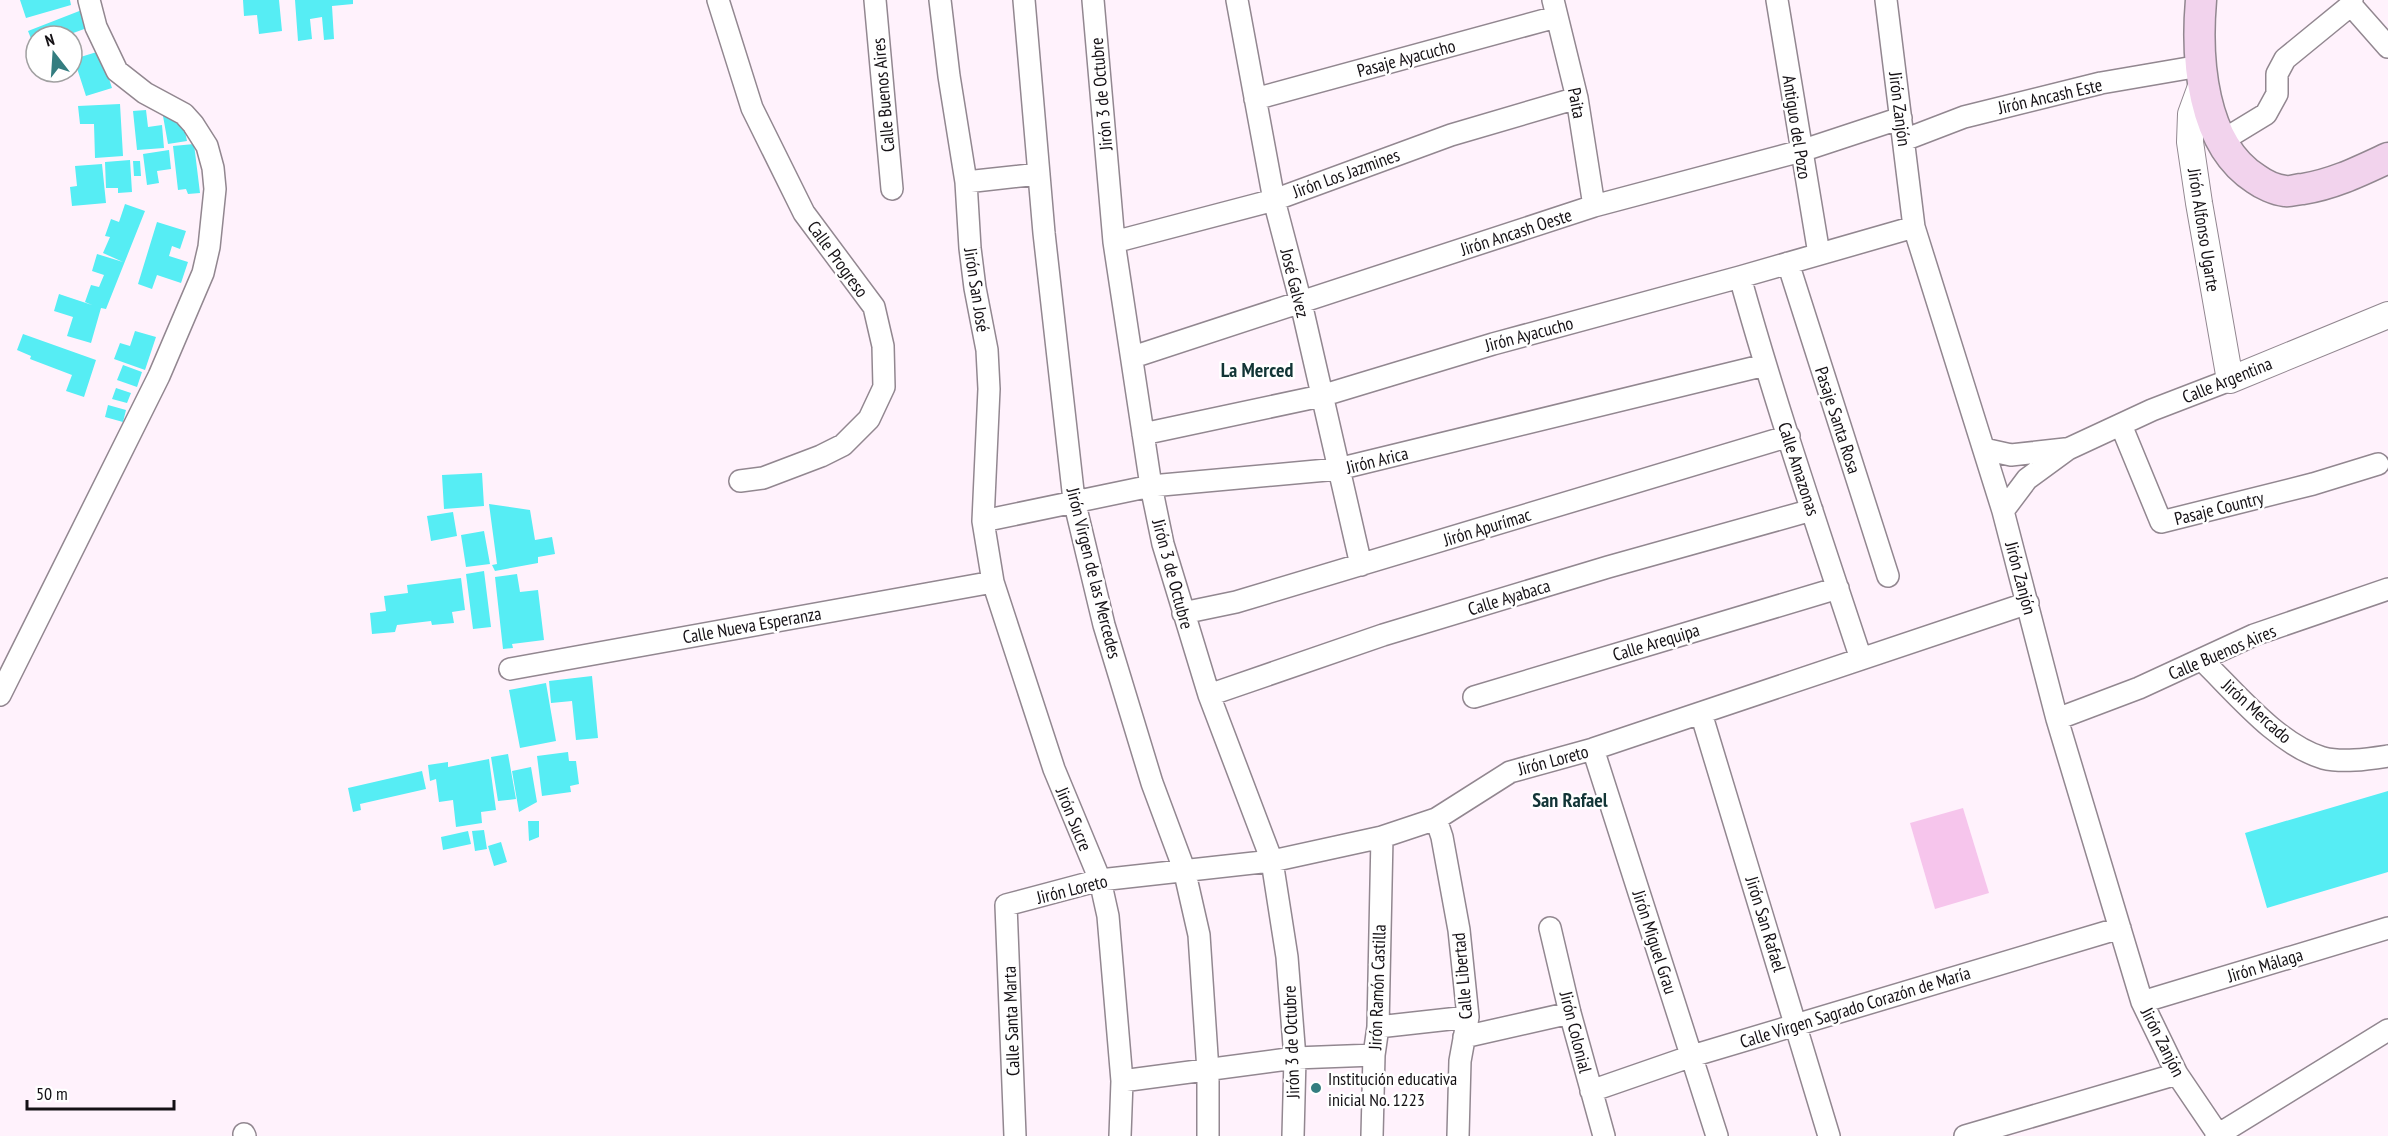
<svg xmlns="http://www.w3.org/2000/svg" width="2388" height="1136" font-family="'PT Sans Narrow',sans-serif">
	<rect width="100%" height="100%" fill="#fff2fc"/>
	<path fill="#f6c5ec" d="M 1963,808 L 1989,893 L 1935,909 L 1910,823 Z"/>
	<path fill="#56edf4" d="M 20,0 L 70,0 L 71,5 L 26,18 Z
		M 243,0 L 279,0 L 282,31 L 259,34 L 257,15 L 244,16 Z
		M 295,0 L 353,0 L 353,4 L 332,6 L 334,39 L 324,40 L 322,17 L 310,19 L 312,39 L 298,41 Z
		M 87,8 L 87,28 L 65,36 L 36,36 L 36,51 L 28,31 Z
		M 100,51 L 112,88 L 86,96 L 74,59 Z
		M 120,104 L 123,156 L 95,158 L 94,124 L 80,124 L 78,106 Z
		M 146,110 L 148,127 L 162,125 L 164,148 L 137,150 L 133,111 Z
		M 174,114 L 176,123 L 183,122 L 187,141 L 168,144 L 163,116 Z
		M 194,144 L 200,193 L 188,194 L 186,189 L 178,190 L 173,146 Z
		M 169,150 L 171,169 L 157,171 L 159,183 L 147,185 L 143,154 Z
		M 130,160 L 132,192 L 118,193 L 118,188 L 106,188 L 105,162 Z
		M 133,161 L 140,161 L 141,176 L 134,176 Z
		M 102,164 L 106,203 L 72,206 L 70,187 L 77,186 L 75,166 Z
		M 125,204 L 145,211 L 106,309 L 101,308 L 91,343 L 67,336 L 73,317 L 54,311 L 59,294 L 92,305 L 85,302 L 91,285 L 99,287 L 104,275 L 92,271 L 97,254 L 123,262 L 103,253 L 110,237 L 105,236 L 111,219 L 119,222 Z
		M 157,222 L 186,231 L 180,249 L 172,246 L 169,256 L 188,262 L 181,283 L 157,275 L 152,289 L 138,284 Z
		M 135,331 L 156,337 L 145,370 L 114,359 L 120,343 L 130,346 Z
		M 23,334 L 96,360 L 84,397 L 66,391 L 72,375 L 30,359 L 31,356 L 17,350 Z
		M 123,365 L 142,372 L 137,387 L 117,380 Z
		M 116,388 L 131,393 L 127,403 L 112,399 Z
		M 108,405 L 126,410 L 123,422 L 105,417 Z
		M 482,473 L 484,506 L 444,509 L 442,475 Z
		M 489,504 L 530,510 L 535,540 L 552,537 L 555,554 L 538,557 L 538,563 L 495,571 L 492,565 L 497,564 Z
		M 453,512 L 457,536 L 431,541 L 427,516 Z
		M 484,531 L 490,564 L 466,567 L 461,535 Z
		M 484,571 L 491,627 L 473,629 L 466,574 Z
		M 517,574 L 520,592 L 538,590 L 544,640 L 512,644 L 513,648 L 503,649 L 495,577 Z
		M 461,578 L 465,610 L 452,612 L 454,623 L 432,625 L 431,621 L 397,625 L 395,632 L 372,634 L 370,613 L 386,611 L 384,596 L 408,593 L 407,585 Z
		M 592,676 L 598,738 L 576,740 L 572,701 L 551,703 L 549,681 Z
		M 546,683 L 556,741 L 520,748 L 509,690 Z
		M 568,752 L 569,761 L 576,761 L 579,784 L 570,786 L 571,792 L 542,796 L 537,756 Z
		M 508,754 L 516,799 L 498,801 L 491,757 Z
		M 489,759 L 496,810 L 481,812 L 482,823 L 456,827 L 453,800 L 439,802 L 436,779 L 430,781 L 428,765 L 448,762 L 448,767 Z
		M 531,767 L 537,802 L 519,812 L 512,771 Z
		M 422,771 L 426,789 L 360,804 L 361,810 L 353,812 L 348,788 Z
		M 2388,791 L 2388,872 L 2267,908 L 2245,833 Z
		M 528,821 L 539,821 L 539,837 L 529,841 Z
		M 484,830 L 487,849 L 475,851 L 472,831 Z
		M 468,831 L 471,844 L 443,850 L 441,837 Z
		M 501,842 L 507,862 L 494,866 L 488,846 Z"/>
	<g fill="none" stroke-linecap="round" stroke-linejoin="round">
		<g stroke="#928790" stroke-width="24">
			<path id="minor" d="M 718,0 L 752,108 L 804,213 L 874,307 L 883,346 L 884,387 L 869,419 L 843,445 L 821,456 L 763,478 L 740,481
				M 875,0 L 892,189
				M 940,0 L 949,76 L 966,182 L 970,248 L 975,288 L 987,350 L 989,389 L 983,521 L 993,582 L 1054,769 L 1100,880 L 1108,916 L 1122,1081 L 1120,1136
				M 1024,0 L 1044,233 L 1074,500 L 1104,625 L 1152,783 L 1184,869 L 1199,935 L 1208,1071 L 1208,1136
				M 1093,0 L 1114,242 L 1151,486 L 1163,544 L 1209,695 L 1272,861 L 1287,957 L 1295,1058 L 1293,1136
				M 1237,0 L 1274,200 L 1301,303 L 1361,565
				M 1553,0 L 1577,98 L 1594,206
				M 1777,0 L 1819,254
				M 1886,0 L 1914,227 L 2003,511 L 2057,719 L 2142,1002 L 2177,1074 L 2219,1136
				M 2352,0 L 2351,5 L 2388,47
				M 1255,99 L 1556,17
				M 1904,140 L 1964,117 L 2101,83 L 2200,66
				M 2220,142 L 2266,114 L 2277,94 L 2277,74 L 2285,59 L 2351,5
				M 966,182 L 1039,174
				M 1114,242 L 1274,200 L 1451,135 L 1577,98
				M 1788,263 L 1888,576
				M 1740,277 C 1776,406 1819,532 1861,659
				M 1133,357 L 1594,206 L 1801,151 L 1901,118
				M 2121,425 L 2161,522 L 2313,484 L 2378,464
				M 1143,434 L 1321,396 L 1493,344 L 1740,277 L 1914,227
				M 1984,449 L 2011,455 L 2065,449
				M 2003,511 L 2027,479 L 2068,449 L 2152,410 L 2230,380
				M 983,521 L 1151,486 L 1338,469 L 1765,365
				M 1183,613 L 1236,602 L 1789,436
				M 2202,660 C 2236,693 2277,744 2323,758 C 2343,763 2368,759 2388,756
				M 510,669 L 993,582
				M 0,695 L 159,376 L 203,273 L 209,247 L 215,189 L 213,168 L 207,146 L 193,124 L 184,114 L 145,93 L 117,71 L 96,27 L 89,0
				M 1209,695 L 1383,635 L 1608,567 L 1812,510
				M 1474,697 L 1838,588
				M 1701,713 L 1829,1136
				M 2057,719 L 2139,688 L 2254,635 L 2388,589
				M 1593,749 L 1717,1136
				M 1436,819 L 1442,837 L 1459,930 L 1468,1017 L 1460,1061 L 1458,1136
				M 1550,928 L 1570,1013 L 1604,1136
				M 2142,1002 L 2388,928
				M 1378,1027 L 1468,1017
				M 1464,1037 L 1570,1013
				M 1122,1081 L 1295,1058 L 1374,1055
				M 1591,1091 L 1692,1056 L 2120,928
				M 244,1134 L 245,1136
				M 1015,1136 L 1006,905 L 1100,880 L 1272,861 L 1382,837 L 1436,819 L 1510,772 L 1593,749 L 2028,603
				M 1372,1136 L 1374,1055 L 1378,1027 L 1382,837
				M 1965,1136 L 2177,1074
				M 2216,1136 L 2388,1030"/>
		</g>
		<g stroke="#928790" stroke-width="28">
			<path id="tertiary" d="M 2203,81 L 2191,114 L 2190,142 L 2199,203 L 2230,380 L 2388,315"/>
		</g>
		<g stroke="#928790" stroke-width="33">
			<path id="secondary" d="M 2201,0 C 2196,58 2201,144 2256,179 C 2263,184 2275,190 2285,191 C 2290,192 2297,189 2303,189 C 2334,184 2360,171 2388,158"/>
		</g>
		<use href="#minor" stroke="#fff" stroke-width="21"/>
		<use href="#tertiary" stroke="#fff" stroke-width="26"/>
		<use href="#secondary" stroke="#f2d3ed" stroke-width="30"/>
	</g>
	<circle fill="#347d80" stroke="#fff" stroke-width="2" cx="1316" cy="1088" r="6"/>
	<g text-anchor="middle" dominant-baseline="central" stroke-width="5" stroke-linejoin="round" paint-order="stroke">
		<g font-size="18" fill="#151115" stroke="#fff">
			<text transform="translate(1406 58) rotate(-15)">Pasaje Ayacucho</text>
			<text transform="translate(1101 94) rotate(-95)">Jirón 3 de Octubre</text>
			<text transform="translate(883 95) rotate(-95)">Calle Buenos Aires</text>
			<text transform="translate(2050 96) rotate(-13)">Jirón Ancash Este</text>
			<text transform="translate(1577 103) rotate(79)">Paita</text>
			<text transform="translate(1900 109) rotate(83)">Jirón Zanjón</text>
			<text transform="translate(1797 127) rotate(81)">Antiguo del Pozo</text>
			<text transform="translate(1346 173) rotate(-20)">Jirón Los Jazmines</text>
			<text transform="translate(2204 230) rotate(81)">Jirón Alfonso Ugarte</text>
			<text transform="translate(1516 232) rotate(-18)">Jirón Ancash Oeste</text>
			<text transform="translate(838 259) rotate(54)">Calle Progreso</text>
			<text transform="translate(1295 283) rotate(76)">José Galvez</text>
			<text transform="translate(977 290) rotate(81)">Jirón San José</text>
			<text transform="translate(1529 334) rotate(-15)">Jirón Ayacucho</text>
			<text transform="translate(2227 380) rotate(-22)">Calle Argentina</text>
			<text transform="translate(1838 420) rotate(72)">Pasaje Santa Rosa</text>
			<text transform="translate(1377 460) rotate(-14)">Jirón Arica</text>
			<text transform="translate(1799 469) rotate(72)">Calle Amazonas</text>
			<text transform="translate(2219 508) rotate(-14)">Pasaje Country</text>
			<text transform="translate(1487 527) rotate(-17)">Jirón Apurímac</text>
			<text transform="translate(1094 573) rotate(76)">Jirón Virgen de las Mercedes</text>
			<text transform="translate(1173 574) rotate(75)">Jirón 3 de Octubre</text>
			<text transform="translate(2021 578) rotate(75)">Jirón Zanjón</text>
			<text transform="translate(1509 597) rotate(-17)">Calle Ayabaca</text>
			<text transform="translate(752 625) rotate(-10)">Calle Nueva Esperanza</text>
			<text transform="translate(1656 642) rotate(-17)">Calle Arequipa</text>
			<text transform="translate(2222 652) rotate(-23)">Calle Buenos Aires</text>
			<text transform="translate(2257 711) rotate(42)">Jirón Mercado</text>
			<text transform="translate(1553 760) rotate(-15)">Jirón Loreto</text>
			<text transform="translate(1074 819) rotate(68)">Jirón Sucre</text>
			<text transform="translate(1072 889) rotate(-14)">Jirón Loreto</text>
			<text transform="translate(1766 924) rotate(73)">Jirón San Rafael</text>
			<text transform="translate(1655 942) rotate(72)">Jirón Miguel Grau</text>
			<text transform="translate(2265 965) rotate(-17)">Jirón Málaga</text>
			<text transform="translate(1462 976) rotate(-95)">Calle Libertad</text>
			<text transform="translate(1377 987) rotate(-88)">Jirón Ramón Castilla</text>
			<text transform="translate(1855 1007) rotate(-17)">Calle Virgen Sagrado Corazón de María</text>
			<text transform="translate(1011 1021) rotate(-92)">Calle Santa Marta</text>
			<text transform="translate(1576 1032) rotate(76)">Jirón Colonial</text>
			<text transform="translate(1291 1042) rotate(-92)">Jirón 3 de Octubre</text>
			<text transform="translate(2163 1042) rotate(63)">Jirón Zanjón</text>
		</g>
		<g font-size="18" fill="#151115" stroke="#fff" text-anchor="start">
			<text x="1328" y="1078">Institución educativa<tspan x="1328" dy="21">inicial No. 1223</tspan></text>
		</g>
		<g font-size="20" font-weight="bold" fill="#123536" stroke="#fff">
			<text x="1257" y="370">La Merced</text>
			<text x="1570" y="800">San Rafael</text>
		</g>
	</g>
	<g transform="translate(54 54) rotate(343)"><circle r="28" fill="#ffffff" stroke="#a1a0a1" stroke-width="1.5"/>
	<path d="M0-4.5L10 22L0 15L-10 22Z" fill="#347d80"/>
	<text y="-9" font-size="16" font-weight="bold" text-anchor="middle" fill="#151115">N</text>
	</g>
	<path d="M27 1100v9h147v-9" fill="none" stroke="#151115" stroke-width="3"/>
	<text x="36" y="1100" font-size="18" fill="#151115" stroke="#ffffff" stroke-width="4.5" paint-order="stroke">50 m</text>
</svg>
